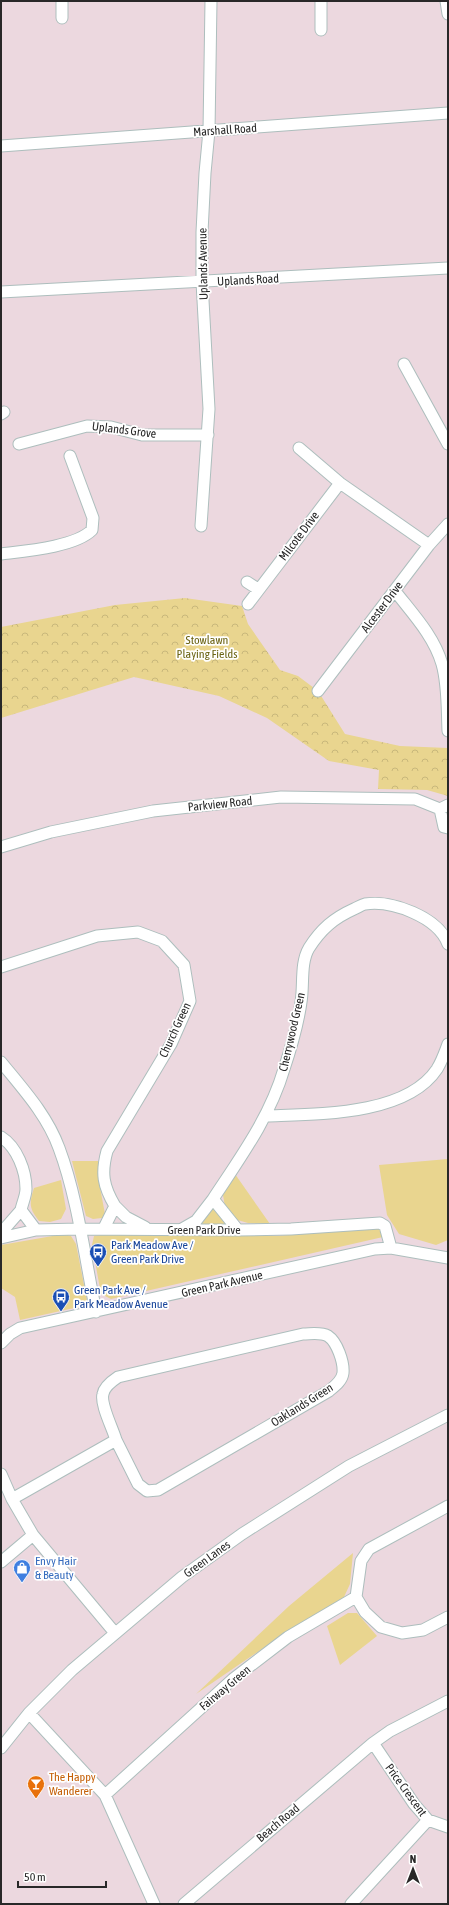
<svg xmlns="http://www.w3.org/2000/svg" width="449" height="1905" font-family="'Asap Condensed',sans-serif">
	<defs>
		<pattern id="forest-crowns" width="20" height="18" patternUnits="userSpaceOnUse"><rect width="20" height="18" fill="#e9d58f"/><path d="M2 6a3 3 0 1 1 6 0M12 15a3 3 0 1 1 6 0" fill="none" stroke="#c8b77b"/></pattern>
	</defs>
	<rect width="100%" height="100%" fill="#ecd8df"/>
	<path fill="#e9d58f" d="M 448,1159 L 448,1240 L 436,1245 L 399,1234 L 387,1215 L 379,1165 Z
		M 72,1161 L 98,1161 L 98,1177 L 105,1214 L 102,1218 L 93,1219 L 86,1216 Z
		M 235,1174 L 270,1224 L 248,1223 L 234,1219 L 225,1207 L 223,1195 Z
		M 61,1180 L 66,1209 L 61,1219 L 50,1222 L 39,1221 C 29,1208 29,1204 34,1188 Z
		M 213,1207 L 226,1225 L 200,1224 Z
		M 378,1228 L 382,1231 L 383,1237 L 111,1299 L 101,1294 L 92,1245 L 94,1236 L 114,1233 L 276,1236 Z
		M 64,1234 L 71,1236 L 76,1244 L 87,1300 L 83,1306 L 20,1320 L 15,1297 L 1,1288 L 1,1245 Z
		M 353,1553 L 350,1584 L 344,1597 L 333,1607 L 278,1638 L 196,1694 L 289,1606 Z
		M 348,1613 L 357,1613 L 377,1636 L 340,1665 L 327,1626 Z"/>
	<path fill="url(#forest-crowns)" d="M 185,598 L 242,606 L 248,624 L 280,670 L 298,676 L 318,691 L 345,734 L 400,746 L 448,748 L 448,796 L 427,790 L 378,789 L 379,770 L 329,761 L 267,718 L 219,696 L 134,677 L 1,718 L 1,627 L 115,605 Z"/>
	<g fill="none" stroke-linecap="round" stroke-linejoin="round">
		<g stroke="#adbebd" stroke-width="13">
			<path id="minor" d="M 62,1 L 62,18
				M 446,1 L 448,14
				M 321,30 L 321,1
				M 1,146 L 448,113
				M 1,292 L 448,268
				M 404,364 L 448,444
				M 1,414 L 4,412
				M 19,444 L 87,426 L 111,427 L 142,435 L 208,435
				M 299,448 L 340,483 L 429,545
				M 201,526 L 209,409 L 202,282 L 202,232 L 205,173 L 209,131 L 211,1
				M 1,554 C 25,551 75,547 92,530 L 93,518 L 70,456
				M 247,582 L 258,589
				M 395,591 C 412,613 434,636 442,664 C 448,685 447,709 448,731
				M 248,604 L 340,483
				M 318,691 L 429,545 L 448,524
				M 440,809 L 444,827 L 448,828
				M 1,847 L 51,832 L 153,811 L 281,797 L 415,799 L 440,809 L 448,805
				M 1,967 L 97,936 L 138,932 L 162,941 L 184,965 L 190,1001 L 171,1044 L 107,1151 C 101,1173 103,1186 115,1206 L 104,1228
				M 1,1062 C 23,1089 47,1115 59,1148 C 78,1199 85,1259 96,1312
				M 266,1116 C 316,1114 406,1116 437,1069 C 442,1061 445,1052 448,1044
				M 1,1137 C 17,1147 26,1171 26,1189 C 26,1196 22,1204 21,1210 L 36,1230
				M 115,1206 L 126,1217 L 145,1227
				M 182,1229 L 196,1221 L 213,1199
				M 238,1230 L 213,1199 C 240,1158 270,1117 284,1069 C 291,1048 298,1024 301,1002 C 304,985 300,963 309,948 C 321,929 334,918 354,909 C 357,908 361,905 365,904 C 392,900 438,917 448,944
				M 1,1233 L 21,1210
				M 1,1238 L 36,1230 L 79,1229 L 238,1230 L 291,1229 L 380,1223 L 385,1226 L 391,1248
				M 1,1343 L 10,1334 L 20,1328 L 375,1249 L 391,1248 L 448,1258
				M 1,1474 L 12,1499 L 33,1535 L 115,1633
				M 12,1499 L 116,1440 C 113,1429 100,1404 103,1394 C 104,1387 112,1381 118,1377 L 303,1334 C 311,1334 321,1332 328,1336 C 337,1342 344,1362 343,1373 C 342,1381 335,1386 329,1391 L 158,1490 L 147,1491 L 138,1484 L 116,1440
				M 448,1506 L 369,1549 L 361,1561 L 356,1597 L 365,1612 L 381,1627 L 402,1633 L 423,1630 L 448,1617
				M 1,1562 L 33,1535
				M 29,1713 L 105,1795 L 154,1904
				M 373,1743 L 414,1804 L 428,1820 L 448,1827
				M 1,1748 L 29,1713 L 72,1670 L 182,1577 L 242,1534 L 349,1466 L 448,1415
				M 105,1795 L 233,1679 L 288,1637 L 356,1597
				M 184,1904 L 373,1743 L 390,1731 L 448,1701
				M 351,1904 L 428,1820"/>
		</g>
		<use href="#minor" stroke="#fff" stroke-width="11"/>
	</g>
	<defs>
		<g id="bus-pin" transform="scale(0.9)"><path d="M0 17L-7.5 6A9.5 9.5 0 1 1 7.5 6Z" fill="#1a4fb4" stroke="#fff"/><path d="M-5-6H5V4H4V6H2V4H-2V6H-4V4H-5ZM-3.5-4V0h7V-4ZM-3.5 1.2v1.5H-2V1.2ZM2 1.2v1.5H3.5V1.2Z" fill="#fff"/></g>
		<g id="shop-pin" transform="scale(0.9)"><path d="M0 17L-7.5 6A9.5 9.5 0 1 1 7.5 6Z" fill="#3f7fe0" stroke="#fff"/><path d="M-5-2.5h2.3a2.7 3.5 0 0 1 5.4 0H5L5.5 6h-11ZM-1.5-2.5h3a1.5 2.3 0 0 0-3 0Z" fill="#fff"/></g>
		<g id="bar-pin" transform="scale(0.9)"><path d="M0 17L-7.5 6A9.5 9.5 0 1 1 7.5 6Z" fill="#e8710a" stroke="#fff"/><path d="M-6-5H6L.8 .8V4.5H3.5V6h-7V4.5H-.8V.8Z" fill="#fff"/></g>
	</defs>
	<g fill-rule="evenodd">
		<use href="#bus-pin" x="98" y="1252"/>
		<use href="#bus-pin" x="61" y="1297"/>
		<use href="#shop-pin" x="22" y="1568"/>
		<use href="#bar-pin" x="36" y="1784"/>
	</g>
	<g text-anchor="middle" dominant-baseline="central" stroke-width="3.5" stroke-linejoin="round" paint-order="stroke">
		<g font-size="12" fill="#282828" stroke="#fff">
			<text transform="translate(225 130) rotate(-4)">Marshall Road</text>
			<text transform="translate(203 264) rotate(-91)">Uplands Avenue</text>
			<text transform="translate(248 280) rotate(-3)">Uplands Road</text>
			<text transform="translate(124 430) rotate(7)">Uplands Grove</text>
			<text transform="translate(299 536) rotate(-53)">Milcote Drive</text>
			<text transform="translate(382 607) rotate(-53)">Alcester Drive</text>
			<text transform="translate(220 804) rotate(-6)">Parkview Road</text>
			<text transform="translate(175 1030) rotate(-65)">Church Green</text>
			<text transform="translate(292 1032) rotate(-77)">Cherrywood Green</text>
			<text x="204" y="1230">Green Park Drive</text>
			<text transform="translate(222 1284) rotate(-13)">Green Park Avenue</text>
			<text transform="translate(302 1405) rotate(-32)">Oaklands Green</text>
			<text transform="translate(207 1559) rotate(-36)">Green Lanes</text>
			<text transform="translate(225 1688) rotate(-40)">Fairway Green</text>
			<text transform="translate(406 1790) rotate(54)">Price Crescent</text>
			<text transform="translate(278 1823) rotate(-40)">Beach Road</text>
		</g>
		<g font-size="12" fill="#6b6313" stroke="#fff">
			<text x="207" y="640">Stowlawn<tspan x="207" dy="14">Playing Fields</tspan></text>
		</g>
		<g font-size="12" fill="#164399" stroke="#fff" text-anchor="start">
			<text x="111" y="1245">Park Meadow Ave /<tspan x="111" dy="14">Green Park Drive</tspan></text>
			<text x="74" y="1290">Green Park Ave /<tspan x="74" dy="14">Park Meadow Avenue</tspan></text>
		</g>
		<g font-size="12" fill="#366cbe" stroke="#fff" text-anchor="start">
			<text x="35" y="1561">Envy Hair<tspan x="35" dy="14">&amp; Beauty</tspan></text>
		</g>
		<g font-size="12" fill="#c56008" stroke="#fff" text-anchor="start">
			<text x="49" y="1777">The Happy<tspan x="49" dy="14">Wanderer</tspan></text>
		</g>
	</g>
	<rect width="449" height="1905" fill="none" stroke="#282828" stroke-width="4"/>
	<g transform="translate(413 1869)" stroke="#ffffff" stroke-width="3" paint-order="stroke">
	<path d="M0-3L7 15L0 10L-7 15Z" fill="#282828"/>
	<text y="-6" font-size="11" font-weight="bold" text-anchor="middle" fill="#282828">N</text>
	</g>
	<path d="M18 1881v6h88v-6" fill="none" stroke="#282828" stroke-width="2"/>
	<text x="24" y="1881" font-size="12" fill="#282828" stroke="#ffffff" stroke-width="3" paint-order="stroke">50 m</text>
</svg>
